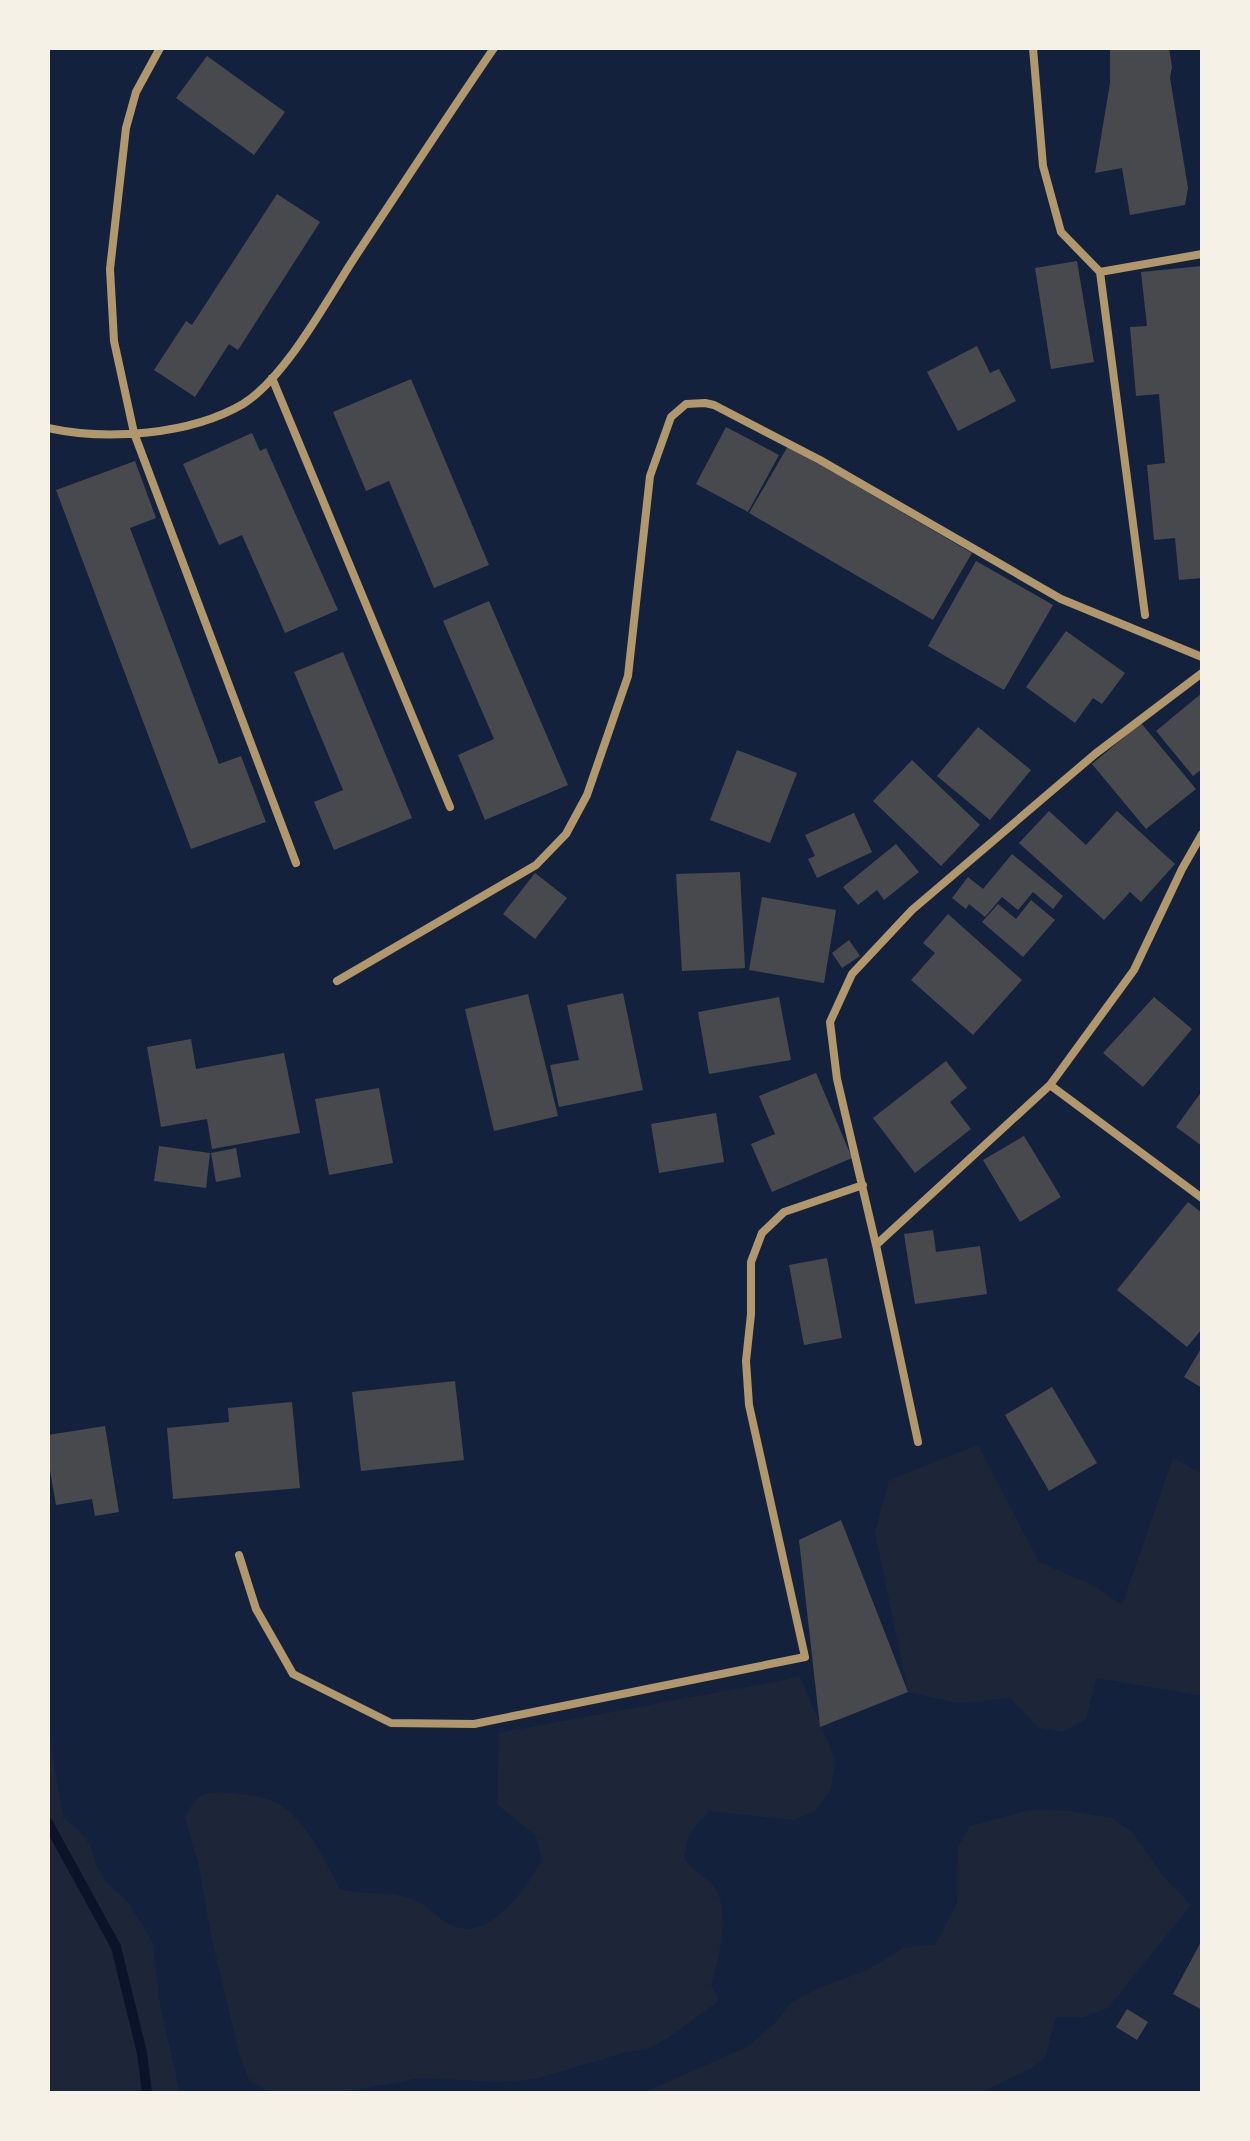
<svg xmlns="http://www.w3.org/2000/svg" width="1250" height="2141" font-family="'DM Sans',sans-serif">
	<rect width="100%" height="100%" fill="#14213d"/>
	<path fill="#1d2539" d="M 978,1445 L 1039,1562 L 1094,1586 L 1122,1605 L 1173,1458 L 1202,1474 L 1202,1696 L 1097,1678 L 1086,1719 L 1063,1732 L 1039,1728 L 1010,1698 L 958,1703 L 908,1692 L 875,1532 L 889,1480 Z
		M 800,1677 L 835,1759 L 831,1790 L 815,1811 L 794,1820 L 708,1811 L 689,1835 L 684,1858 C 692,1871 706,1876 715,1888 C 730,1908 719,1963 711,1985 L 719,2001 L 668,2038 L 648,2049 L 623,2053 L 536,2079 L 497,2082 L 420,2078 L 338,2093 L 270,2093 L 249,2080 L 239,2053 L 212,1940 L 199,1868 L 185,1817 C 197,1794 203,1790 229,1793 C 244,1795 258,1795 272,1801 C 302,1812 326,1862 340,1889 C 360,1895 381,1891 401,1896 C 427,1902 430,1913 449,1924 C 486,1946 527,1888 542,1860 L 536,1836 L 497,1804 L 499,1733 Z
		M 48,1725 L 63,1818 L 78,1829 L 90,1845 L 96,1865 L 108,1884 L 128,1902 L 152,1941 L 161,2010 L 180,2093 L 48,2093 Z
		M 1030,1810 L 1068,1811 L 1112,1818 L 1133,1833 L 1163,1876 L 1191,1905 L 1108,2008 L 1084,2017 L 1056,2017 L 1046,2056 L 1032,2068 L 980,2093 L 643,2093 L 749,2046 L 777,2021 L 791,2003 L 819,1988 L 867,1970 L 903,1948 L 936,1944 L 957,1903 L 958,1847 L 970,1826 Z"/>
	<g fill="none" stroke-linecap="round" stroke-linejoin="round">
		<path stroke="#0b132b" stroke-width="10" d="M 48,1823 L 116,1947 L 142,2053 L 147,2093"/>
	</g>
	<path fill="#48494c" d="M 1110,48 L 1169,48 L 1172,67 L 1170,78 L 1188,188 L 1185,205 L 1130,215 L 1122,168 L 1095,173 L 1110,83 Z
		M 207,56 L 285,112 L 254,155 L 176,98 Z
		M 277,194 L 320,222 L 238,350 L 229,344 L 195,397 L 154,370 L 186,321 L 192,325 Z
		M 1077,261 L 1094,362 L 1051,369 L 1035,268 Z
		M 1202,266 L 1202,578 L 1179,580 L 1175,538 L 1154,540 L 1147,465 L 1165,463 L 1159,394 L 1136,396 L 1130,327 L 1147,326 L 1141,272 Z
		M 977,346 L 990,373 L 999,369 L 1016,401 L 958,431 L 927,372 Z
		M 411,379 L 489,565 L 434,588 L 389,481 L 366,491 L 333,412 Z
		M 726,427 L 779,455 L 748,512 L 696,484 Z
		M 252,433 L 260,451 L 266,448 L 338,610 L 285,633 L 242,535 L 219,545 L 183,464 Z
		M 788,446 L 972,553 L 933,620 L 749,513 Z
		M 135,461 L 156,518 L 130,528 L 219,764 L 241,756 L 266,822 L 191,849 L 56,490 Z
		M 976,561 L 1053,605 L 1004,690 L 928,646 Z
		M 489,601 L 568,785 L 485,820 L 458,755 L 494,739 L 443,621 Z
		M 1066,631 L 1125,673 L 1102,704 L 1093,698 L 1075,723 L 1026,687 Z
		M 343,652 L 412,818 L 334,850 L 314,802 L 343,790 L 294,672 Z
		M 1202,693 L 1202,769 L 1193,776 L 1156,731 Z
		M 1141,723 L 1196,789 L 1146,829 L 1092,764 Z
		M 978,727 L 1031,770 L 990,820 L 937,776 Z
		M 737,750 L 797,773 L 770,843 L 710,820 Z
		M 912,760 L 980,825 L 941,866 L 873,801 Z
		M 1049,811 L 1086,845 L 1117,811 L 1175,864 L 1141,902 L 1130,892 L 1104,920 L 1019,843 Z
		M 854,813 L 872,852 L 817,878 L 808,859 L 815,856 L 805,835 Z
		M 896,844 L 919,872 L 884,900 L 877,890 L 858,905 L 843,887 Z
		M 1012,854 L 1063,896 L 1053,909 L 1033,892 L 1018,910 L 1002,897 L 985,917 L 969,904 L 966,909 L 952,898 L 968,877 L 983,889 Z
		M 740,872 L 745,968 L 682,971 L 676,874 Z
		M 535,873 L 567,898 L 535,939 L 503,914 Z
		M 762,897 L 836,910 L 824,983 L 749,970 Z
		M 1031,900 L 1055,920 L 1023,957 L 982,922 L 998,904 L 1016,919 Z
		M 948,914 L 1022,980 L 973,1035 L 911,980 L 935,953 L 923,943 Z
		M 849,940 L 860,956 L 842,968 L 832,953 Z
		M 623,993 L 643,1090 L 559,1107 L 550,1065 L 579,1060 L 567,1005 Z
		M 528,994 L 558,1116 L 494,1131 L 465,1009 Z
		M 779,997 L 791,1060 L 709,1074 L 698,1012 Z
		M 1154,997 L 1192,1029 L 1143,1087 L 1103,1053 Z
		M 191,1039 L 196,1069 L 284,1053 L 300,1133 L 212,1149 L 207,1119 L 161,1127 L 147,1047 Z
		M 946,1061 L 967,1088 L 950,1102 L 971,1129 L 915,1173 L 873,1118 Z
		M 816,1073 L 852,1158 L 772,1192 L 751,1144 L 775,1134 L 759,1096 Z
		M 379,1088 L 393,1163 L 329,1175 L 315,1099 Z
		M 1202,1091 L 1202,1146 L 1176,1127 Z
		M 716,1113 L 724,1162 L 659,1173 L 651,1124 Z
		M 1024,1136 L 1061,1197 L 1020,1222 L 983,1160 Z
		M 159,1146 L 210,1153 L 206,1188 L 154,1181 Z
		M 236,1148 L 241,1177 L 216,1182 L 211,1153 Z
		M 1188,1202 L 1202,1213 L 1202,1329 L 1187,1347 L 1117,1290 Z
		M 933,1230 L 936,1252 L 980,1246 L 987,1294 L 915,1304 L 904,1234 Z
		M 827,1258 L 842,1338 L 804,1345 L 789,1265 Z
		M 1202,1347 L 1202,1388 L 1184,1377 Z
		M 455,1381 L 464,1460 L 361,1471 L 352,1392 Z
		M 1052,1387 L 1097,1463 L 1049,1491 L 1005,1415 Z
		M 292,1402 L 300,1488 L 173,1499 L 167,1428 L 229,1422 L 228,1408 Z
		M 105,1426 L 119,1512 L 95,1516 L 92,1499 L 56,1505 L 48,1459 L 48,1435 Z
		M 841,1520 L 908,1692 L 820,1727 L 799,1540 Z
		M 1202,1940 L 1202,2010 L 1173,1994 Z
		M 1127,2009 L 1148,2022 L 1137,2040 L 1116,2027 Z"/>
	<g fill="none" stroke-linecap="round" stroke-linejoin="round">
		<path stroke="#b1986c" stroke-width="8" d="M 160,48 L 136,92 L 126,128 L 110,269 L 114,341 L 134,433 L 296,863
			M 1033,48 L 1043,166 L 1061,232 L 1100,272 L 1202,254
			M 1100,272 L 1145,615
			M 272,378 L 450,807
			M 48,428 C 107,441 190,435 243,404 C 285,378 326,302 353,260 C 400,189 446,118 494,48
			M 337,981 L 536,865 L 566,834 L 587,795 L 628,676 L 650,476 L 671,417 L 686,404 L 705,403 L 714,405 L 820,460 L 1061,599 L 1202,657
			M 1050,1085 L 1202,1198
			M 876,1245 L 1050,1085 L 1134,970 L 1182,869 L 1202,834
			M 918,1442 L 876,1245 L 837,1079 L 830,1022 L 852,974 L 912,910 L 1095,754 L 1202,673
			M 239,1555 L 256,1609 L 293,1674 L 391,1723 L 474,1724 L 805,1657 L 749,1405 L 746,1361 L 751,1314 L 751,1262 L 762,1233 L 784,1212 L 863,1185"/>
	</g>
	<rect width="1250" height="2141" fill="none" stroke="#f6f1e7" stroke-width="100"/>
</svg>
